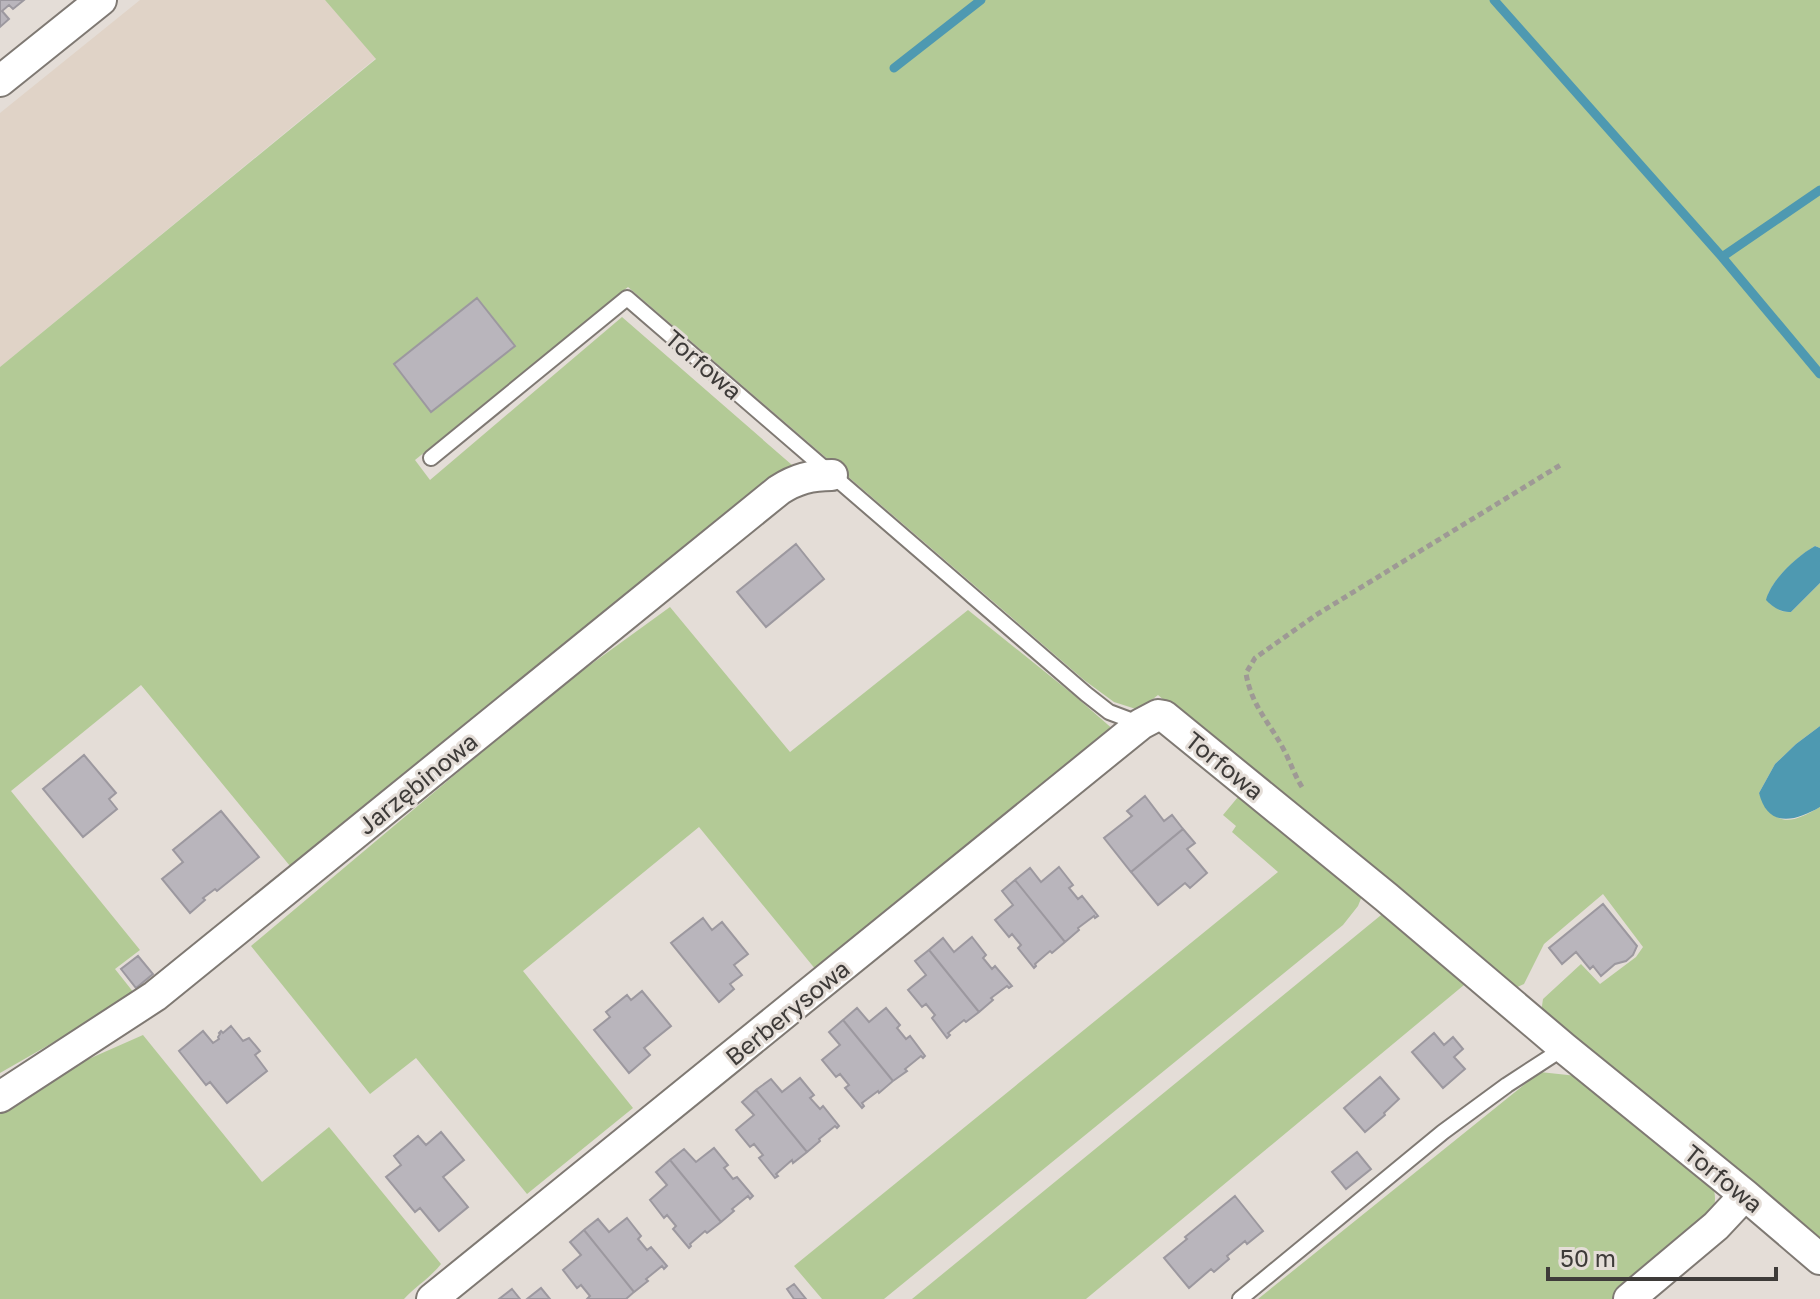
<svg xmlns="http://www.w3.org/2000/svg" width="1820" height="1299" font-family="'Golos Text',sans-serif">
	<rect width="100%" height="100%" fill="#e4ddd7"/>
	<path fill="#e0d3c7" d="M 140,0 L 325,0 L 376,58 L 0,367 L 0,113 Z"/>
	<path fill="#b3ca96" d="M 325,0 L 1820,0 L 1820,548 L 1815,546 C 1798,556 1776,576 1768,594 L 1769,603 L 1781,611 L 1791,612 L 1820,583 L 1820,726 L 1796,744 L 1775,764 L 1759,793 C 1775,827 1790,825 1820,807 L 1820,1246 L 1541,1013 L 1543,999 L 1581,964 L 1600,984 L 1636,957 L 1643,947 L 1603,894 L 1544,944 L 1524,984 L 1513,989 L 1322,836 L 1158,695 L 1139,710 L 1114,702 L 1084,680 L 628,287 L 415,460 L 430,480 L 622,317 L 792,465 L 766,483 L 304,862 L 290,866 L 141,685 L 11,791 L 140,950 L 115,969 L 134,993 L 122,1003 L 0,1073 L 0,367 L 376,59 Z
		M 670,607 L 790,752 L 968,610 L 1075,696 L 1115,731 L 816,970 L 699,827 L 523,971 L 633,1108 L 527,1194 L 416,1058 L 370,1094 L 251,946 L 557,689 Z
		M 1243,796 L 1362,896 L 1358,906 L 1343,925 L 884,1299 L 822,1299 L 794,1266 L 1278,872 L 1232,832 L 1236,826 L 1223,815 L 1238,797 Z
		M 1386,911 L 1464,985 L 1086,1299 L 912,1299 Z
		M 143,1035 L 262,1182 L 329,1127 L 441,1264 C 430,1278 416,1286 404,1299 L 0,1299 L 0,1113 L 66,1069 Z
		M 1540,1072 L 1577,1076 L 1712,1184 C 1716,1195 1716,1202 1712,1213 L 1617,1299 L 1258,1299 Z"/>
	<path fill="#4e99b1" d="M 1815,546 L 1820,548 L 1820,583 L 1791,612 C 1782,613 1772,607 1766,600 C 1771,580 1797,556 1815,546 Z
		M 1820,726 L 1820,807 C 1796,821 1768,829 1759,793 L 1775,764 L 1796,744 Z"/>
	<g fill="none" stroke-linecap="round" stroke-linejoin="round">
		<path stroke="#4e99b1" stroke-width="9" d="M 1494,0 L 1722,257 L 1820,374
			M 894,68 L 981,0
			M 1722,257 L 1820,190"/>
	</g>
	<path fill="#b9b5bc" stroke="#9c989f" stroke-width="2" d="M 0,0 L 24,0 L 13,9 L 9,5 L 2,11 L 9,19 L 0,27 Z
		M 477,298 L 515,346 L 431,412 L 394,364 Z
		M 796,544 L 824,579 L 766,627 L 737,592 Z
		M 84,755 L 116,793 L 109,799 L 117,809 L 83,837 L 43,789 Z
		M 1145,796 L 1164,821 L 1172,815 L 1183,829 L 1131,872 L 1104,838 L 1132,816 L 1127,811 Z
		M 221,811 L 259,857 L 217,891 L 215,889 L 203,898 L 205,900 L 190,913 L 162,879 L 183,862 L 173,850 Z
		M 1183,829 L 1195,843 L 1187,849 L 1207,873 L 1190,888 L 1185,883 L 1158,905 L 1131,872 Z
		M 1059,867 L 1073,885 L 1069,888 L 1078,899 L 1082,896 L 1098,916 L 1095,918 L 1094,916 L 1078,928 L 1079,930 L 1065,942 L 1015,880 L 1030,868 L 1041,882 Z
		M 1015,880 L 1065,942 L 1052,953 L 1050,951 L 1035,964 L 1036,966 L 1034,968 L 1018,948 L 1021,945 L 1012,934 L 1009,937 L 995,920 L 1013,905 L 1002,891 Z
		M 1603,904 L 1637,946 L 1633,955 L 1626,961 L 1615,964 L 1601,976 L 1593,966 L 1590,969 L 1576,952 L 1562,964 L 1549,948 Z
		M 703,918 L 712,930 L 722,922 L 748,954 L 734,965 L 742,975 L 730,984 L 734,989 L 719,1002 L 671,943 Z
		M 972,937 L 986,955 L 983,958 L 992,969 L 995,966 L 1012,986 L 1009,988 L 1007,986 L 991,998 L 993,1000 L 979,1012 L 929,950 L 943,938 L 954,952 Z
		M 929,950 L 979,1012 L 966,1022 L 964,1020 L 948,1033 L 950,1035 L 947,1038 L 932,1018 L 935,1015 L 926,1004 L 922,1007 L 908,990 L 926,975 L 915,961 Z
		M 138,956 L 153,974 L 136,988 L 121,969 Z
		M 642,991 L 671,1026 L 644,1048 L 650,1055 L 629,1073 L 594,1030 L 610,1017 L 606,1012 L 627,995 L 631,1000 Z
		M 857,1008 L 869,1022 L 886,1008 L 900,1025 L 897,1028 L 906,1039 L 910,1036 L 925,1056 L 923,1058 L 921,1056 L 905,1069 L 907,1071 L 893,1081 L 843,1020 Z
		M 843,1020 L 893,1081 L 879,1093 L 878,1091 L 862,1103 L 864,1106 L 862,1108 L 845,1088 L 849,1085 L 840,1074 L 836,1077 L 822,1060 L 840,1045 L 829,1032 Z
		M 231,1026 L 243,1041 L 249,1038 L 260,1051 L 255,1055 L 267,1071 L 227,1103 L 210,1082 L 206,1085 L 179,1051 L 203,1031 L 213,1043 L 219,1039 L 218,1037 L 220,1034 L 219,1033 L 221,1031 L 223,1033 Z
		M 1434,1033 L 1444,1045 L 1453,1037 L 1463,1049 L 1454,1057 L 1465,1069 L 1443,1088 L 1412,1052 Z
		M 1380,1077 L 1399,1099 L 1384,1113 L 1385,1115 L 1365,1132 L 1344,1108 Z
		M 800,1078 L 814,1095 L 810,1098 L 820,1109 L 823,1106 L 839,1126 L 837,1128 L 835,1126 L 819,1139 L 820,1141 L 807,1152 L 756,1090 L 771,1079 L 782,1092 Z
		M 756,1090 L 807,1152 L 793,1163 L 792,1160 L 776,1174 L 778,1176 L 775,1178 L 759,1158 L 763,1155 L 754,1144 L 750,1147 L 736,1130 L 754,1115 L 742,1102 Z
		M 441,1132 L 464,1160 L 443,1177 L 468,1207 L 439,1231 L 420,1208 L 415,1212 L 386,1177 L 401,1165 L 394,1156 L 418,1136 L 426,1145 Z
		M 714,1148 L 728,1165 L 724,1168 L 733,1179 L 737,1177 L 753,1196 L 750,1199 L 748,1196 L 732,1209 L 734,1211 L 721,1222 L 670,1160 L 684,1149 L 696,1162 Z
		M 1357,1152 L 1371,1169 L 1346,1189 L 1332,1172 Z
		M 670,1160 L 721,1222 L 707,1233 L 705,1231 L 690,1244 L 691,1246 L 689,1248 L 673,1229 L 676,1226 L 667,1215 L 664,1218 L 650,1200 L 667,1185 L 656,1172 Z
		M 1235,1196 L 1263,1231 L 1247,1244 L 1245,1241 L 1227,1256 L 1229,1259 L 1214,1272 L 1211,1269 L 1189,1288 L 1164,1258 L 1187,1239 L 1185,1237 Z
		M 627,1218 L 641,1236 L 638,1239 L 647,1250 L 651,1247 L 667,1266 L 664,1269 L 662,1266 L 646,1279 L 648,1281 L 634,1292 L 584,1230 L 598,1219 L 609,1232 Z
		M 584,1230 L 634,1292 L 626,1299 L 587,1299 L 590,1296 L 581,1285 L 577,1288 L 563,1270 L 581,1255 L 570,1242 Z
		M 794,1284 L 806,1299 L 794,1299 L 787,1289 Z
		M 541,1288 L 550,1299 L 527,1299 Z
		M 512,1289 L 520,1299 L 499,1299 Z"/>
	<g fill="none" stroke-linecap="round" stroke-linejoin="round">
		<g stroke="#7f7973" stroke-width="18">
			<path id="service" d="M 431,458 L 627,298 L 1086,694 L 1109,712 L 1141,724
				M 1240,1299 L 1443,1132 L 1507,1085 L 1564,1048"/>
		</g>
		<g stroke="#7f7973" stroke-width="34">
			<path id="minor" d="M 0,81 L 101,0
				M 0,1097 L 155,996 L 779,490 C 796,479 811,475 832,475
				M 432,1299 L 1141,724 L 1158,715 L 1164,716 L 1386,897 L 1564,1048 L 1745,1195 L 1820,1259
				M 1629,1299 L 1716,1226 L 1745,1195"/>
		</g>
		<path stroke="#9e9995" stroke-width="5" stroke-dasharray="6 4" stroke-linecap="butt" d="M 1302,787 C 1295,776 1291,764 1285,752 C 1271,724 1251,706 1246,673 L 1255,658 L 1316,615 L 1562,464"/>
		<use href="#service" stroke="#fff" stroke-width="14"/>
		<use href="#minor" stroke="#fff" stroke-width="30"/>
	</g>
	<g text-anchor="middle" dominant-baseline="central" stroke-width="6" stroke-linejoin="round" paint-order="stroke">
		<g font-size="24" fill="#3e3b39" stroke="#e4ddd7">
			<text transform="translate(704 364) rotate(41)">Torfowa</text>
			<text transform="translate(1225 765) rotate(39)">Torfowa</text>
			<text transform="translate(417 783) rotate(-39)">Jarzębinowa</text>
			<text transform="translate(787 1012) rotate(-39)">Berberysowa</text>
			<text transform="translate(1724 1178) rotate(39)">Torfowa</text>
		</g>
	</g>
	<path d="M1548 1267v12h228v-12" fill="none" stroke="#3e3b39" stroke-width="4"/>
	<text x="1560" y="1267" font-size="24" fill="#3e3b39" stroke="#e4ddd7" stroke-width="6" paint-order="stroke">50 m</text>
</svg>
